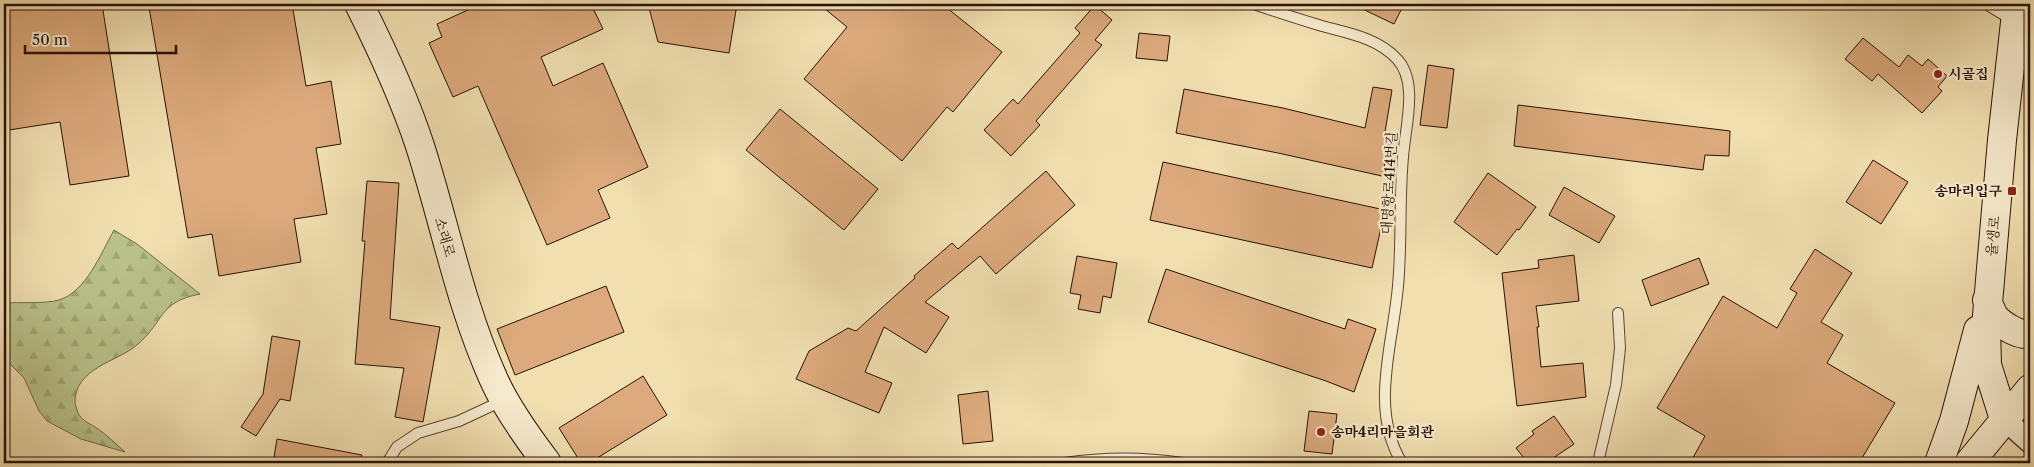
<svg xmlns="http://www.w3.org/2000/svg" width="2034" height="467" font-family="'Libre Caslon Text','Noto Serif KR',serif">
	<defs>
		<pattern id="forest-firs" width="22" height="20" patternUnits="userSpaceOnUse" patternTransform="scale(1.25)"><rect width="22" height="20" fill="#bac28b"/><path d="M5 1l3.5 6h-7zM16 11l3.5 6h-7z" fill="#a0a676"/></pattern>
	</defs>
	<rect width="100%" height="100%" fill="#f1dfb0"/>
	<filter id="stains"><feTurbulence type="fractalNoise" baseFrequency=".004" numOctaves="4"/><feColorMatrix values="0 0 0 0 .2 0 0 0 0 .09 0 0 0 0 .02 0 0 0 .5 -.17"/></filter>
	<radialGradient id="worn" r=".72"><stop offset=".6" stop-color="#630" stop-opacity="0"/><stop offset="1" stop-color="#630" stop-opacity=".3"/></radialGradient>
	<path fill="url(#forest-firs)" stroke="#716a4a" d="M 114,230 L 137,244 L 200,294 C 158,302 165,321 137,345 C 117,362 75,368 75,402 C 75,404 77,410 78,413 C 82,421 91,424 98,429 C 108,436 116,444 125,452 L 81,439 L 47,421 L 39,411 L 24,378 L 4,358 L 4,303 C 18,302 46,304 59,300 C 86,292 101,253 114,230 Z"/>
	<path fill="#dcaa7c" stroke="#281108" d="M 4,4 L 102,4 L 129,176 L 70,185 L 60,122 L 9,130 L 4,96 Z
		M 167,4 L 292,4 L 306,86 L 331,81 L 341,144 L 316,148 L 327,214 L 294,219 L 301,262 L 219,276 L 212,234 L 188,238 L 149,7 Z
		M 481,4 L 591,4 L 603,29 L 541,57 L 553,86 L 603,63 L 648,167 L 598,190 L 610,218 L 547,245 L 478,86 L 453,97 L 429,43 L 442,37 L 437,24 Z
		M 648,4 L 737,4 L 729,53 L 658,42 Z
		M 819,4 L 942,4 L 1002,52 L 953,112 L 947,107 L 902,161 L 804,79 L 847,27 Z
		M 1352,4 L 1404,4 L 1394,24 Z
		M 1095,5 L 1112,20 L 1095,40 L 1102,45 L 1036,121 L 1040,125 L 1011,156 L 984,130 L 1013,99 L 1018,104 L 1080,33 L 1075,28 Z
		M 1139,33 L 1170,36 L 1167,61 L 1136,58 Z
		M 1863,38 L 1899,67 L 1908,55 L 1922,66 L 1928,59 L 1947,76 L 1938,87 L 1942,91 L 1922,113 L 1878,74 L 1872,81 L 1845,59 Z
		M 1428,65 L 1454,69 L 1447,128 L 1420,125 Z
		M 1373,87 L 1392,90 L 1385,132 L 1392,134 L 1382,176 L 1278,153 L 1176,133 L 1184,89 L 1283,108 L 1365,128 Z
		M 1518,105 L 1730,131 L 1729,156 L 1705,155 L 1703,170 L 1514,146 Z
		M 780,109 L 878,189 L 844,230 L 746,150 Z
		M 1873,160 L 1908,182 L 1881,224 L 1846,202 Z
		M 1163,162 L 1385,210 L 1372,268 L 1150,220 Z
		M 1046,171 L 1075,205 L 996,274 L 980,256 L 925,302 L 949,317 L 926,353 L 884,327 L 865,372 L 892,383 L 879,413 L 796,379 L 809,351 L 848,328 L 856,331 L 915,278 L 914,276 L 952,243 L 958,249 Z
		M 1488,173 L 1536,207 L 1519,230 L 1517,229 L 1497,255 L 1454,222 Z
		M 367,181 L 399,183 L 390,319 L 440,327 L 423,422 L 395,417 L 404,368 L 355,364 L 365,241 L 362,241 Z
		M 1564,187 L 1615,216 L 1599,243 L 1549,215 Z
		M 1815,249 L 1852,273 L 1821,322 L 1843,335 L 1827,363 L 1895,403 L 1859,463 L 1690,463 L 1705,436 L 1657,408 L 1723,296 L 1777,328 L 1797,293 L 1790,289 Z
		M 1574,255 L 1579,301 L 1536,306 L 1539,327 L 1537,327 L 1541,367 L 1583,363 L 1586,397 L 1517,406 L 1502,273 L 1539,268 L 1538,260 Z
		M 1077,256 L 1117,263 L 1111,298 L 1103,296 L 1100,313 L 1078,309 L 1081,295 L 1070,293 Z
		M 1699,258 L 1709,284 L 1651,306 L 1642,280 Z
		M 1166,269 L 1345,329 L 1348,319 L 1376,329 L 1354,392 L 1326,381 L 1148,322 Z
		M 606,286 L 624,332 L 515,375 L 497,329 Z
		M 272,336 L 300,341 L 290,401 L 280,399 L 256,436 L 241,427 L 263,394 Z
		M 643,376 L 667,415 L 589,463 L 581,463 L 559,428 Z
		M 988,391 L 993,441 L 963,444 L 958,395 Z
		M 1309,411 L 1337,414 L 1332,454 L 1304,451 Z
		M 1554,416 L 1574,444 L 1546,463 L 1528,463 L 1516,448 L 1534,434 L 1532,431 Z
		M 277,439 L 362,455 L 361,463 L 273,463 Z"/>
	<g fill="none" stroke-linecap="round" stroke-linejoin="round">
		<g stroke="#5a4432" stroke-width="12">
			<path id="lane" d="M 1254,4 C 1277,12 1299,19 1322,26 C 1348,33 1378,38 1397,59 C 1419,82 1405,128 1403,157 C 1399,200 1402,243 1398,286 C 1393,345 1369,409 1402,463
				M 1986,4 L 2014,21
				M 387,463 L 397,447 L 418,433 L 459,421 L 504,400
				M 1065,463 C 1104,457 1143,457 1182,463
				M 1598,463 L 1616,385 L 1620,348 L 1618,313"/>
		</g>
		<g stroke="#5a4432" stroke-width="24">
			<path id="street" d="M 2004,419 L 2030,442"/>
		</g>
		<g stroke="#281108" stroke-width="30">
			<path id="secondary" d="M 359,4 C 382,50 404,97 420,146 C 445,224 460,305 494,380 C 507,409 528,438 547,463
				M 1987,300 C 1989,305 1991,311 1994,316 C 2001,325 2019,336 2030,334
				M 2004,419 L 1987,365 L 1986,327 L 2002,140 L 2017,4
				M 1939,463 L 1954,421 L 1978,330
				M 1969,463 L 2030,389"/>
		</g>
		<use href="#lane" stroke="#f6eacc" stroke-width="10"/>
		<use href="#street" stroke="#f6eacc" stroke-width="21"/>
		<use href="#secondary" stroke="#f6eacc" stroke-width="28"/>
	</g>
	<g fill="#8f2418" stroke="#f6eacc" stroke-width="2">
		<circle cx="1938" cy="74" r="5"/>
		<rect x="2007" y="186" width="10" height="10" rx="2.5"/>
		<circle cx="1321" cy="432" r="5"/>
	</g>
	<g text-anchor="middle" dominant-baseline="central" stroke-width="4.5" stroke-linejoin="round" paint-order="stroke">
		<g font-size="14" font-weight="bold" fill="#281108" stroke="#f6eacc" text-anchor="start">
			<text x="1948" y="74">시골집</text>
			<text x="2002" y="191" text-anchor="end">송마리입구</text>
			<text x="1331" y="432">송마4리마을회관</text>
		</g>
		<g font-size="14" fill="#281108" stroke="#f6eacc">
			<text transform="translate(1389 183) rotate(-87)">대명항로414번길</text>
			<text transform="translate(1993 236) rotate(-85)">율생로</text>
			<text transform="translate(445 237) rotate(74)">소래로</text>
		</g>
	</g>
	<rect width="2034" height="467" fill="none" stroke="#f1dfb0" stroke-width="20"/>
	<rect x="5" y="5" width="2024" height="457" fill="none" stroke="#281108" stroke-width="2.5"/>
	<rect x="10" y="10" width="2014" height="447" fill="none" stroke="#281108"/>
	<path d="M25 45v8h151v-8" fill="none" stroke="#281108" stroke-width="2.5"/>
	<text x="32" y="45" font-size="15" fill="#281108" stroke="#f6eacc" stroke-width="4" paint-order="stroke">50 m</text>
	<rect width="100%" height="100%" filter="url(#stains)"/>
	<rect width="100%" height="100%" fill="url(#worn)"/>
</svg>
